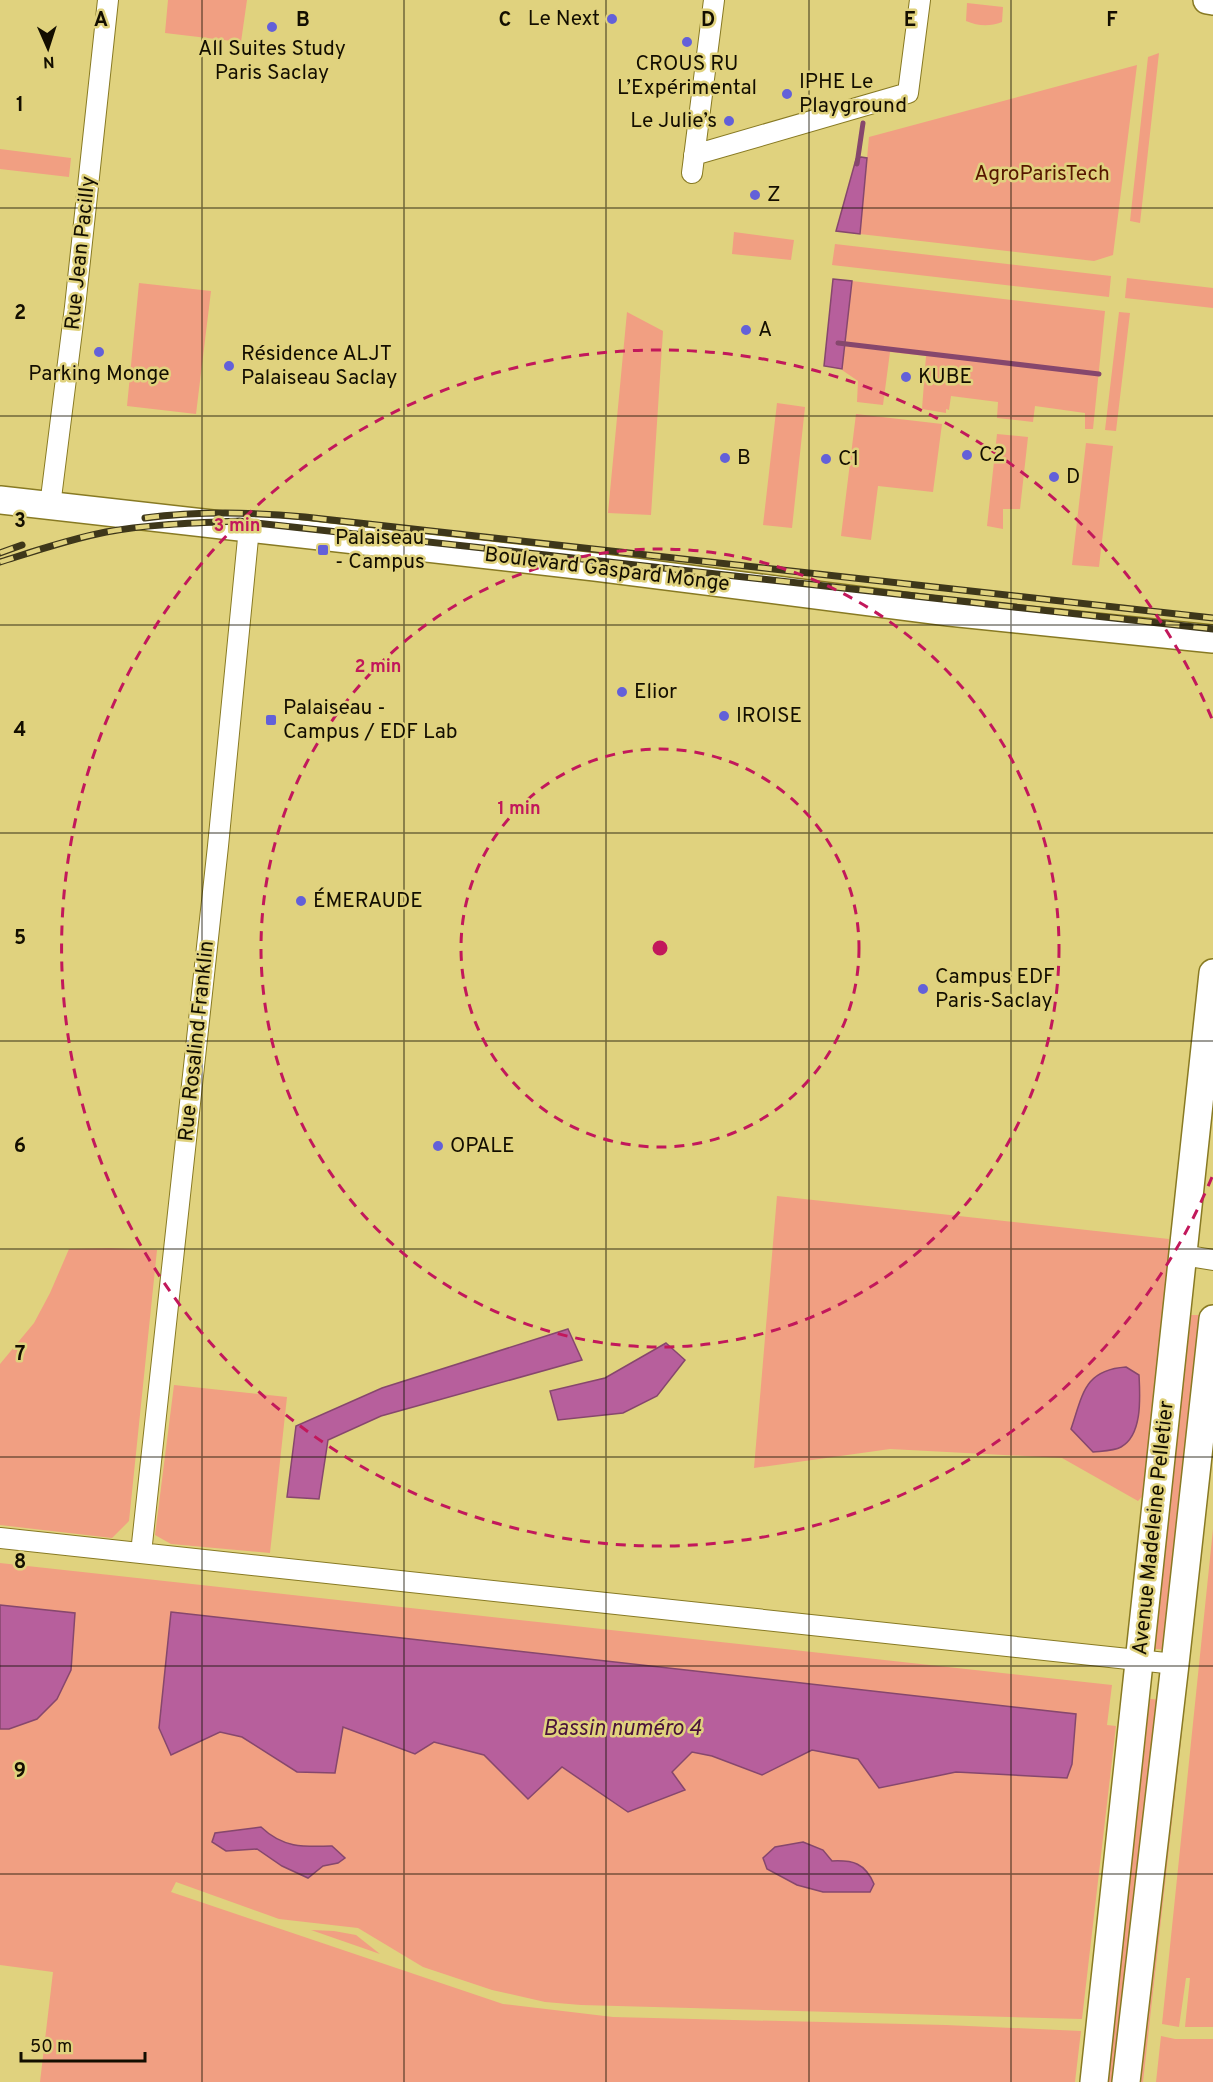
<svg xmlns="http://www.w3.org/2000/svg" width="1213" height="2082" font-family="Overpass,sans-serif">
	<rect width="100%" height="100%" fill="#e0d27e"/>
	<path fill="#f19f82" d="M 168,0 L 247,0 L 241,42 L 165,33 Z
		M 967,3 L 1003,7 L 1002,22 C 989,27 978,26 966,21 Z
		M 1159,53 L 1140,223 L 1130,221 L 1148,57 Z
		M 1137,65 L 1113,255 L 1094,261 L 860,234 L 869,137 Z
		M 0,149 L 71,158 L 69,177 L 0,169 Z
		M 734,232 L 794,240 L 791,260 L 732,254 Z
		M 835,244 L 1111,276 L 1109,297 L 832,265 Z
		M 1127,278 L 1213,288 L 1213,308 L 1125,298 Z
		M 852,281 L 1105,311 L 1093,429 L 1085,429 L 1085,413 L 1035,406 L 1033,422 L 997,418 L 998,402 L 951,396 L 949,410 L 946,409 L 946,413 L 922,409 L 926,356 L 890,352 L 883,405 L 857,402 L 858,381 L 842,370 Z
		M 139,283 L 211,291 L 196,414 L 127,406 Z
		M 627,312 L 663,331 L 651,515 L 608,513 Z
		M 1119,312 L 1130,313 L 1116,431 L 1105,430 Z
		M 777,403 L 805,407 L 792,528 L 763,525 Z
		M 856,414 L 942,424 L 933,492 L 878,486 L 871,540 L 841,536 Z
		M 997,434 L 1028,437 L 1020,509 L 1003,509 L 1003,529 L 987,526 Z
		M 1086,443 L 1113,446 L 1099,567 L 1072,565 Z
		M 777,1196 L 1169,1239 L 1162,1349 L 1148,1490 L 1138,1501 L 1062,1458 L 890,1449 L 754,1468 Z
		M 110,1248 L 157,1250 L 129,1521 L 112,1538 L 0,1525 L 0,1364 L 34,1323 L 50,1293 L 69,1249 Z
		M 1184,1315 L 1204,1315 L 1167,1650 L 1147,1648 Z
		M 1213,1372 L 1213,1452 L 1143,2082 L 1135,2082 Z
		M 174,1385 L 287,1397 L 270,1553 L 171,1544 L 155,1535 Z
		M 1213,1529 L 1213,2027 L 1185,2027 L 1190,1978 L 1186,1978 L 1179,2027 L 1162,2024 Z
		M 0,1563 L 1112,1685 L 1107,1725 L 1116,1726 L 1082,2019 L 581,2005 L 545,2002 L 492,1990 L 423,1967 L 358,1928 L 279,1919 L 176,1882 L 171,1892 L 503,2004 L 613,2017 L 946,2025 L 1081,2031 L 1075,2082 L 40,2082 L 53,1972 L 0,1965 Z
		M 1143,1698 L 1161,1700 L 1119,2082 L 1100,2082 Z
		M 311,1930 L 334,1931 L 356,1935 L 380,1954 Z
		M 1161,2036 L 1175,2039 L 1213,2039 L 1213,2082 L 1156,2082 Z"/>
	<path fill="#b75f9c" stroke="#86476d" stroke-width="1.5" d="M 861,157 L 867,158 L 860,234 L 836,231 L 856,159 Z
		M 833,279 L 852,281 L 842,369 L 824,366 Z
		M 568,1329 L 582,1360 L 381,1416 L 328,1440 L 319,1499 L 287,1497 L 296,1426 L 382,1388 Z
		M 666,1343 L 685,1360 L 657,1396 L 623,1413 L 558,1420 L 550,1391 L 605,1378 Z
		M 1126,1367 L 1139,1375 C 1140,1396 1143,1435 1121,1447 C 1114,1451 1101,1451 1093,1452 L 1071,1429 C 1083,1394 1084,1370 1126,1367 Z
		M 0,1605 L 75,1613 L 71,1670 L 57,1699 L 37,1719 L 9,1729 L 0,1729 Z
		M 171,1612 L 1076,1714 L 1072,1764 L 1067,1778 L 956,1772 L 879,1788 L 858,1759 L 812,1750 L 762,1775 L 712,1756 L 692,1752 L 672,1772 L 685,1790 L 628,1812 L 562,1767 L 528,1799 L 484,1755 L 434,1742 L 415,1754 L 343,1727 L 335,1773 L 297,1772 L 242,1737 L 220,1732 L 171,1755 L 159,1728 Z
		M 261,1827 C 283,1848 303,1847 332,1846 L 345,1858 L 338,1863 L 323,1866 L 308,1878 L 282,1866 L 257,1849 L 226,1851 L 212,1842 L 215,1833 Z
		M 803,1842 L 823,1850 L 832,1861 C 853,1860 865,1863 874,1884 L 870,1892 L 823,1892 L 797,1885 L 767,1869 L 763,1858 L 775,1847 Z"/>
	<g fill="none" stroke-linecap="round" stroke-linejoin="round">
		<path stroke="#86476d" stroke-width="5" d="M 857,164 L 863,123
			M 838,343 L 1099,374"/>
		<g stroke="#887a23" stroke-width="22">
			<path id="street" d="M 694,155 L 908,93 L 920,0
				M 692,173 L 714,0
				M 50,506 L 75,307 L 108,0
				M 1182,1255 L 1213,1260
				M 0,1538 L 1175,1664
				M 141,1553 L 218,846 L 249,528"/>
		</g>
		<g stroke="#887a23" stroke-width="30">
			<path id="secondary" d="M 1207,0 L 1213,1
				M 0,500 L 595,567 L 949,612 L 1213,639
				M 1094,2082 L 1213,973
				M 1126,2082 L 1175,1664 L 1213,1319"/>
		</g>
		<use href="#street" stroke="#fff" stroke-width="20"/>
		<use href="#secondary" stroke="#fff" stroke-width="27"/>
		<g stroke="#3e371a" stroke-width="7">
			<path id="rail" d="M 145,518 C 199,511 251,512 305,517 L 1213,618
				M 0,553 L 22,545
				M 0,562 C 35,551 70,539 106,532 C 150,524 195,523 239,521 L 1213,629"/>
		</g>
		<use href="#rail" stroke="#e0d27e" stroke-width="4.5" stroke-dasharray="14" stroke-linecap="butt"/>
	</g>
	<path fill="none" stroke="#130e00" stroke-width="1.5" stroke-opacity="0.55" d="M 202,0 L 202,2082M 404,0 L 404,2082M 606,0 L 606,2082M 809,0 L 809,2082M 1011,0 L 1011,2082M 0,208 L 1213,208M 0,416 L 1213,416M 0,625 L 1213,625M 0,833 L 1213,833M 0,1041 L 1213,1041M 0,1249 L 1213,1249M 0,1457 L 1213,1457M 0,1666 L 1213,1666M 0,1874 L 1213,1874"/>
	<g fill="none" stroke="#c2185b" stroke-width="3" stroke-dasharray="10 8">
		<circle cx="660" cy="948" r="199"/>
		<circle cx="660" cy="948" r="399"/>
		<path d="M1212 1177A598 598 0 1 1 1212 719"/>
	</g>
	<g fill="#6360d9" stroke="#e0d27e" stroke-width="2">
		<circle cx="612" cy="19" r="6"/>
		<circle cx="272" cy="27" r="6"/>
		<circle cx="687" cy="42" r="6"/>
		<circle cx="787" cy="94" r="6"/>
		<circle cx="729" cy="121" r="6"/>
		<circle cx="755" cy="195" r="6"/>
		<circle cx="746" cy="330" r="6"/>
		<circle cx="99" cy="352" r="6"/>
		<circle cx="229" cy="366" r="6"/>
		<circle cx="906" cy="377" r="6"/>
		<circle cx="967" cy="455" r="6"/>
		<circle cx="725" cy="458" r="6"/>
		<circle cx="826" cy="459" r="6"/>
		<circle cx="1054" cy="477" r="6"/>
		<rect x="317" y="544" width="12" height="12" rx="3"/>
		<circle cx="622" cy="692" r="6"/>
		<circle cx="724" cy="716" r="6"/>
		<rect x="265" y="714" width="12" height="12" rx="3"/>
		<circle cx="301" cy="901" r="6"/>
		<circle cx="923" cy="989" r="6"/>
		<circle cx="438" cy="1146" r="6"/>
	</g>
	<g text-anchor="middle" dominant-baseline="central" stroke-width="5" stroke-linejoin="round" paint-order="stroke">
		<g font-size="21" fill="#130e00" stroke="#e0d27e" text-anchor="start">
			<text x="600" y="19" text-anchor="end">Le Next</text>
			<text x="272" y="49" text-anchor="middle">All Suites Study<tspan x="272" dy="24">Paris Saclay</tspan></text>
			<text x="687" y="64" text-anchor="middle">CROUS RU<tspan x="687" dy="24">L’Expérimental</tspan></text>
			<text x="799" y="82">IPHE Le<tspan x="799" dy="24">Playground</tspan></text>
			<text x="717" y="121" text-anchor="end">Le Julie’s</text>
			<text x="767" y="195">Z</text>
			<text x="758" y="330">A</text>
			<text x="241" y="354">Résidence ALJT<tspan x="241" dy="24">Palaiseau Saclay</tspan></text>
			<text x="99" y="374" text-anchor="middle">Parking Monge</text>
			<text x="918" y="377">KUBE</text>
			<text x="979" y="455">C2</text>
			<text x="737" y="458">B</text>
			<text x="838" y="459">C1</text>
			<text x="1066" y="477">D</text>
			<text x="335" y="538">Palaiseau<tspan x="335" dy="24">- Campus</tspan></text>
			<text x="634" y="692">Elior</text>
			<text x="283" y="708">Palaiseau -<tspan x="283" dy="24">Campus / EDF Lab</tspan></text>
			<text x="736" y="716">IROISE</text>
			<text x="313" y="901">ÉMERAUDE</text>
			<text x="935" y="977">Campus EDF<tspan x="935" dy="24">Paris-Saclay</tspan></text>
			<text x="450" y="1146">OPALE</text>
		</g>
		<g font-size="21" fill="#561600" stroke="#e0d27e">
			<text x="1042" y="174">AgroParisTech</text>
		</g>
		<g font-size="21" fill="#130e00" stroke="#e0d27e">
			<text transform="translate(81 253) rotate(-84)">Rue Jean Pacilly</text>
			<text transform="translate(607 570) rotate(7)">Boulevard Gaspard Monge</text>
			<text transform="translate(197 1041) rotate(-84)">Rue Rosalind Franklin</text>
			<text transform="translate(1154 1528) rotate(-84)">Avenue Madeleine Pelletier</text>
		</g>
		<g font-size="22" font-style="italic" fill="#49113b" stroke="#e0d27e">
			<text x="622" y="1729">Bassin numéro 4</text>
		</g>
	</g>
	<g font-size="20" text-anchor="middle" font-weight="bold" fill="#130e00" stroke="#e0d27e" stroke-width="5" stroke-linejoin="round" paint-order="stroke">
		<text x="101" y="26">A</text>
		<text x="303" y="26">B</text>
		<text x="505" y="26">C</text>
		<text x="708" y="26">D</text>
		<text x="910" y="26">E</text>
		<text x="1112" y="26">F</text>
		<text x="20" y="111">1</text>
		<text x="20" y="319">2</text>
		<text x="20" y="527">3</text>
		<text x="20" y="736">4</text>
		<text x="20" y="944">5</text>
		<text x="20" y="1152">6</text>
		<text x="20" y="1360">7</text>
		<text x="20" y="1568">8</text>
		<text x="20" y="1777">9</text>
	</g>
	<circle cx="660" cy="948" r="9" fill="#c2185b" stroke="#e0d27e" stroke-width="3"/>
	<g font-size="18" text-anchor="middle" font-weight="bold" fill="#c2185b" stroke="#e0d27e" stroke-width="5" stroke-linejoin="round" paint-order="stroke">
		<text x="237" y="531">3 min</text>
		<text x="378" y="672">2 min</text>
		<text x="519" y="814">1 min</text>
	</g>
	<g transform="translate(48 48) rotate(177)" stroke="#e0d27e" stroke-width="4.5" paint-order="stroke">
	<path d="M0-4.5L10 22L0 15L-10 22Z" fill="#130e00"/>
	<text y="-9" font-size="16" font-weight="bold" text-anchor="middle" fill="#130e00">N</text>
	</g>
	<path d="M21 2052v9h124v-9" fill="none" stroke="#130e00" stroke-width="3"/>
	<text x="30" y="2052" font-size="18" fill="#130e00" stroke="#e0d27e" stroke-width="4.5" paint-order="stroke">50 m</text>
</svg>
